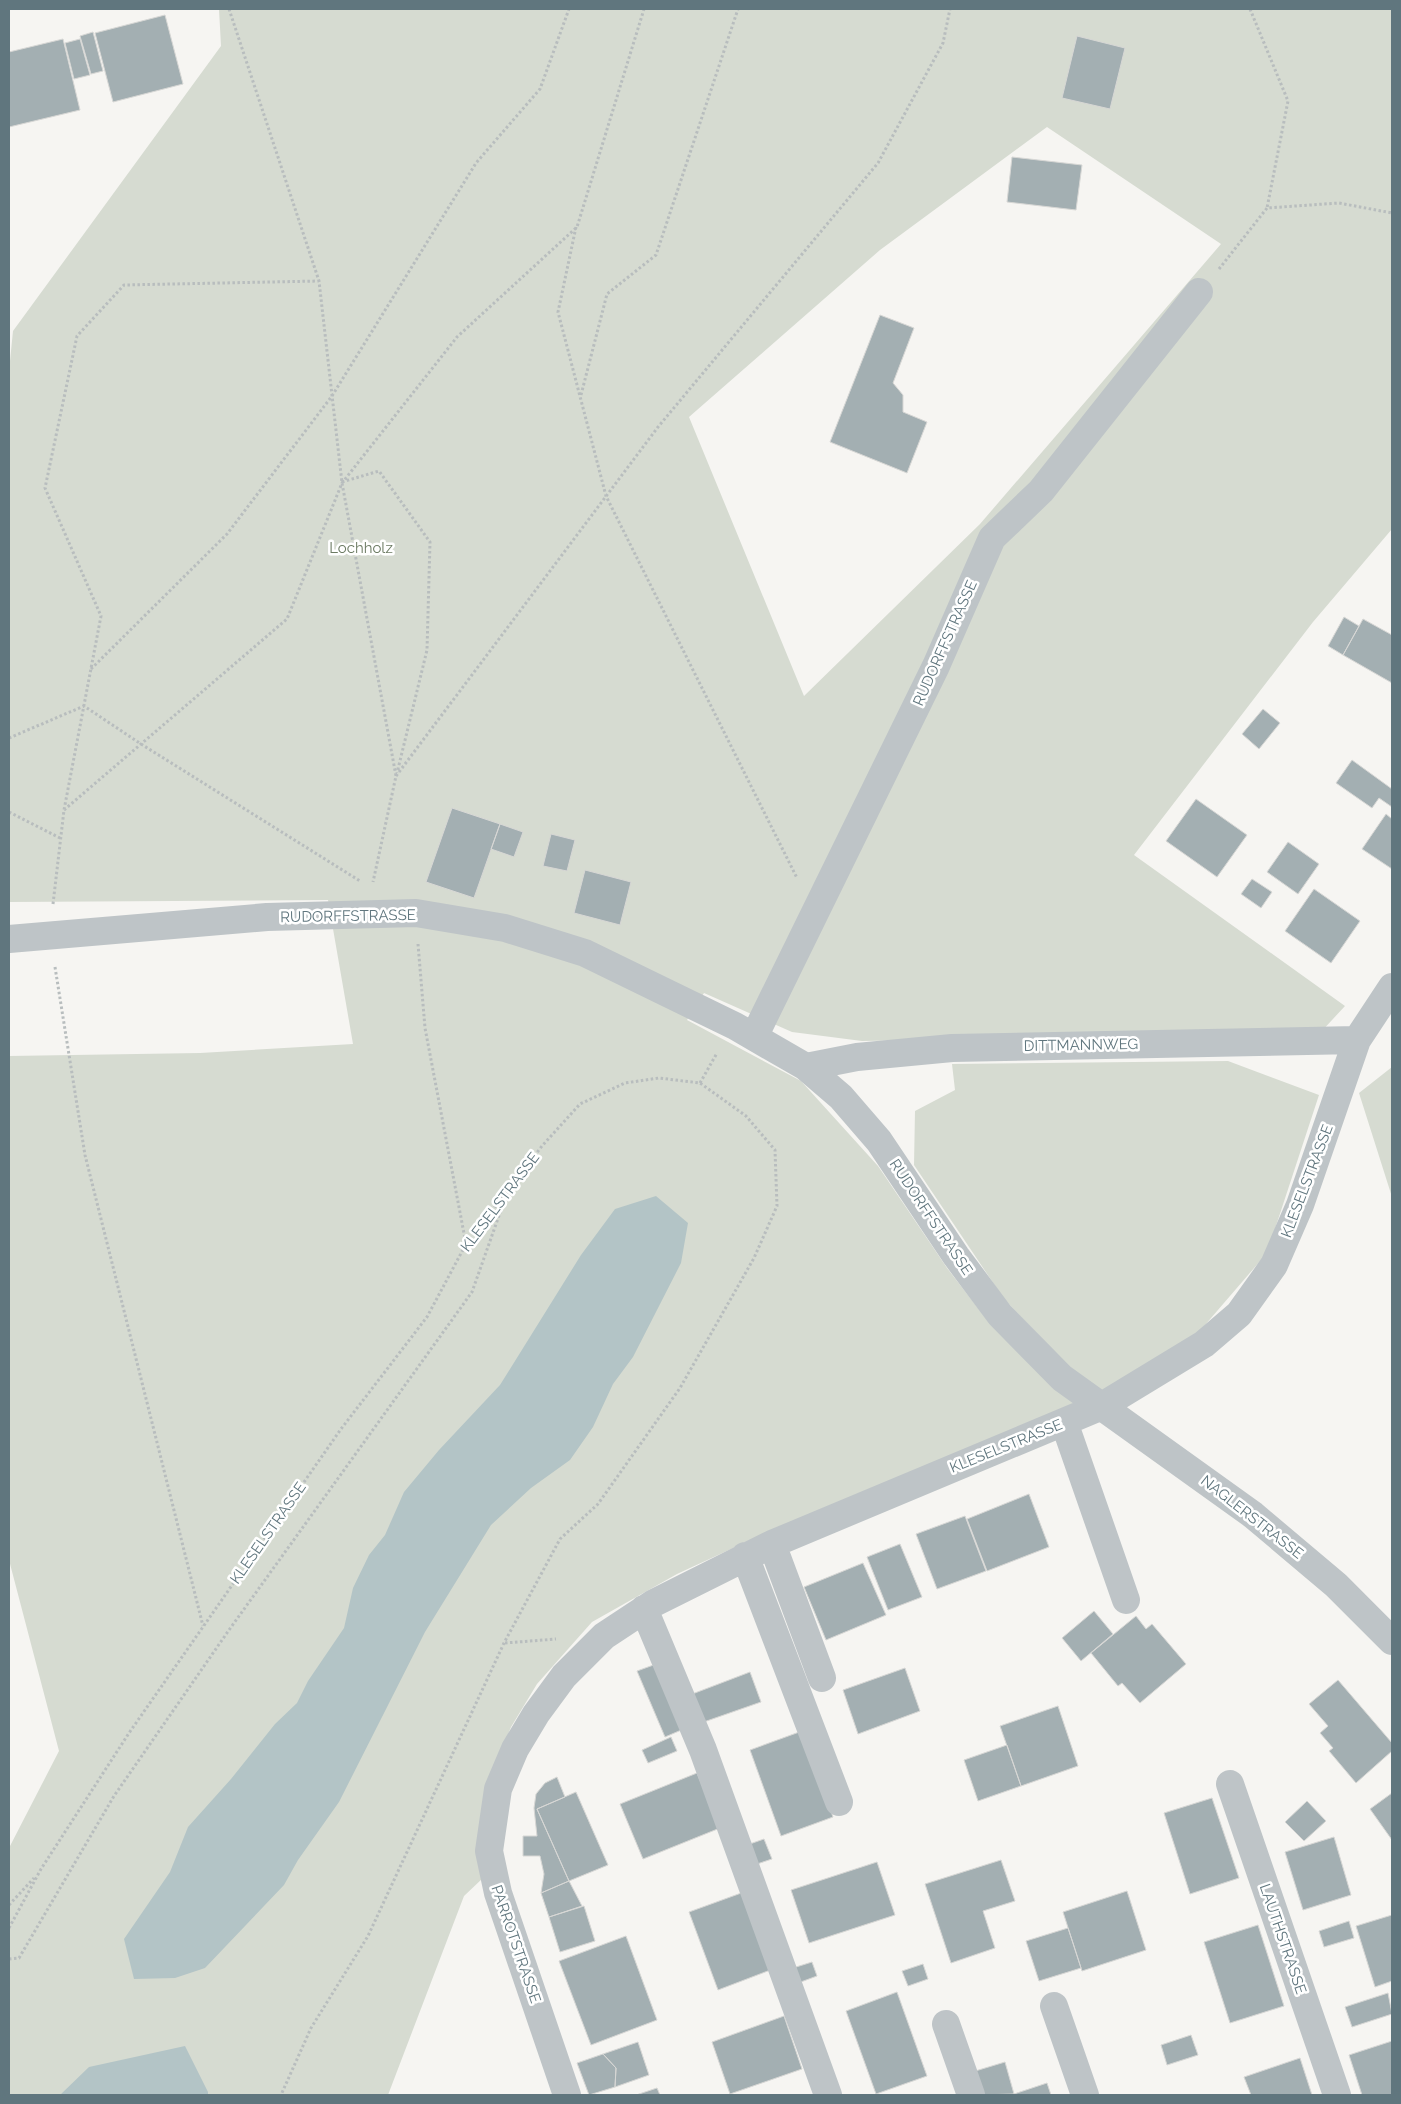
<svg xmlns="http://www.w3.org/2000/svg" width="1401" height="2104" font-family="Raleway,sans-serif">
	<rect width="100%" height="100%" fill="#f6f5f2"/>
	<path fill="#d6dbd1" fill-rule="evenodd" d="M 219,9 L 1392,9 L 1392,529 L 1313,622 L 1134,855 L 1345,1006 L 1320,1033 L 862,1041 L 792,1032 L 704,993 L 687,1020 L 801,1081 L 878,1166 L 947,1268 L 991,1325 L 1081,1403 L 757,1537 L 677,1574 L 592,1622 L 537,1684 L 511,1727 L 491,1775 L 483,1878 L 464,1896 L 388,2095 L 9,2095 L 9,1848 L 59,1751 L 9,1560 L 9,1056 L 200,1053 L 353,1044 L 328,900 L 9,902 L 9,371 L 13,331 L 221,46 ZM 1047,127 L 1221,244 L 980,524 L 804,696 L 689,417 L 880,250 Z
		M 1228,1061 L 1319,1095 L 1267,1253 L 1199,1332 L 1106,1395 L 1071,1369 L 1004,1299 L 914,1165 L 915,1111 L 955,1090 L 952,1064 Z
		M 1392,1067 L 1392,1197 L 1359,1093 Z"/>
	<path fill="#b3c4c6" d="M 656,1196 L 688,1223 L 681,1263 L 633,1357 L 613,1384 L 593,1427 L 570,1460 L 531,1488 L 491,1525 L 425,1632 L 339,1802 L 298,1860 L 284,1885 L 205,1968 L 175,1978 L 134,1979 L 124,1939 L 170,1872 L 188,1827 L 231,1779 L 275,1724 L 297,1703 L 308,1681 L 344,1628 L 353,1588 L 369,1555 L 385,1535 L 404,1492 L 439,1450 L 500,1385 L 581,1255 L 615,1209 Z
		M 185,2046 L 208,2092 L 208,2095 L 60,2095 L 89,2067 Z"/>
	<path fill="#a3afb2" stroke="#d7d7d5" d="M 165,15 L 183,84 L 113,102 L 95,33 Z
		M 93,32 L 103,71 L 91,74 L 80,36 Z
		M 1077,36 L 1125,48 L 1110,109 L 1062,98 Z
		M 63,39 L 80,110 L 9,127 L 9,52 Z
		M 80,39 L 90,75 L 74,79 L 65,43 Z
		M 1012,157 L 1082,165 L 1076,210 L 1007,202 Z
		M 880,315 L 914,328 L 893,383 L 903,395 L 903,412 L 927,422 L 907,473 L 830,442 Z
		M 1344,617 L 1359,626 L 1343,655 L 1328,646 Z
		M 1363,619 L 1392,635 L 1392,683 L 1343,655 Z
		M 1263,709 L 1280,723 L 1259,749 L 1242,734 Z
		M 1352,760 L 1392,789 L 1392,807 L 1379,798 L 1372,808 L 1336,783 Z
		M 1196,799 L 1247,835 L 1217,877 L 1166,841 Z
		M 452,808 L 500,824 L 474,898 L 426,882 Z
		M 1386,814 L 1392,819 L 1392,869 L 1362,849 Z
		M 500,824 L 523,832 L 514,857 L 491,849 Z
		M 551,834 L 575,840 L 567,871 L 543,866 Z
		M 1288,842 L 1319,864 L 1298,894 L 1267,872 Z
		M 585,870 L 631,882 L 620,925 L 574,913 Z
		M 1252,879 L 1272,892 L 1261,908 L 1241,894 Z
		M 1314,889 L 1360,921 L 1331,963 L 1285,931 Z
		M 1029,1494 L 1049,1547 L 987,1571 L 967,1519 Z
		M 965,1516 L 986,1571 L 937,1589 L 916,1534 Z
		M 900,1544 L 922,1597 L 888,1610 L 867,1557 Z
		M 863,1563 L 886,1615 L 826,1640 L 804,1587 Z
		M 1094,1611 L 1113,1634 L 1081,1661 L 1062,1638 Z
		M 1136,1616 L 1146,1629 L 1152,1624 L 1186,1664 L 1140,1703 L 1122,1683 L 1118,1686 L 1091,1653 Z
		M 659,1663 L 686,1728 L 665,1737 L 637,1671 Z
		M 905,1668 L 920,1711 L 858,1734 L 843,1690 Z
		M 750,1672 L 761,1702 L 698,1724 L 687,1696 Z
		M 1338,1680 L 1392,1743 L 1392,1751 L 1356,1783 L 1329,1751 L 1333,1748 L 1320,1733 L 1328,1726 L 1309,1704 Z
		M 1058,1706 L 1078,1766 L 1021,1786 L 1000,1726 Z
		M 802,1731 L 833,1817 L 781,1836 L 750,1750 Z
		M 671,1737 L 677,1751 L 648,1763 L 642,1750 Z
		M 1007,1745 L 1021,1786 L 978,1801 L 964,1760 Z
		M 697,1773 L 720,1828 L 643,1859 L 620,1804 Z
		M 557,1777 L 565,1797 L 537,1809 L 569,1881 L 541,1893 L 544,1874 L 540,1856 L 523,1856 L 523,1836 L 537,1836 L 534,1808 L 536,1794 L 545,1783 Z
		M 576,1792 L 608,1865 L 569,1881 L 537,1809 Z
		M 1392,1793 L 1392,1840 L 1370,1809 Z
		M 1212,1798 L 1239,1878 L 1190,1894 L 1164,1813 Z
		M 1307,1801 L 1326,1821 L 1304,1841 L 1285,1822 Z
		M 1334,1837 L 1351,1895 L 1303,1910 L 1285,1852 Z
		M 764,1839 L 772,1859 L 751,1866 L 744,1846 Z
		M 1001,1860 L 1015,1901 L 983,1911 L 995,1948 L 951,1963 L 925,1884 Z
		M 877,1862 L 895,1915 L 809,1943 L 791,1890 Z
		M 569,1881 L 582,1906 L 549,1917 L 541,1893 Z
		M 1127,1891 L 1146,1950 L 1082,1971 L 1063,1912 Z
		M 744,1892 L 773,1969 L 718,1990 L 689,1912 Z
		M 584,1906 L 595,1941 L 560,1952 L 549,1917 Z
		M 1392,1915 L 1392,1981 L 1375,1987 L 1356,1926 Z
		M 1349,1921 L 1354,1938 L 1324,1947 L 1319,1931 Z
		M 1258,1925 L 1284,2006 L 1230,2023 L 1204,1942 Z
		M 1068,1928 L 1081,1968 L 1039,1981 L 1026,1941 Z
		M 626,1936 L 657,2020 L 591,2045 L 559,1961 Z
		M 812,1962 L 817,1976 L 798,1983 L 793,1968 Z
		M 923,1964 L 928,1979 L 908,1986 L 902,1971 Z
		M 897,1992 L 927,2076 L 876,2094 L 846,2011 Z
		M 1388,1993 L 1392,2014 L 1352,2027 L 1345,2007 Z
		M 784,2016 L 802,2069 L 730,2094 L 712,2042 Z
		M 1191,2035 L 1198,2055 L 1167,2065 L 1161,2045 Z
		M 1392,2041 L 1392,2095 L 1362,2095 L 1349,2055 Z
		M 638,2042 L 649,2075 L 615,2087 L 616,2068 L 603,2054 Z
		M 603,2054 L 616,2068 L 615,2087 L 589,2095 L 577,2063 Z
		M 1300,2058 L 1312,2095 L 1251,2095 L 1244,2077 Z
		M 1005,2062 L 1014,2094 L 979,2095 L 972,2072 Z
		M 1047,2083 L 1051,2095 L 1010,2095 L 1014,2094 Z
		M 657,2088 L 660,2095 L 636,2095 Z"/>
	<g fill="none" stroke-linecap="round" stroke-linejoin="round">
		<path stroke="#b8bdbe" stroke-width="3" stroke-dasharray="2.5 2.5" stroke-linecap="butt" d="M 229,9 L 319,281 L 342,483 L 396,776 L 373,882
			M 1250,9 L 1288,101 L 1267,208
			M 576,227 L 558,312 L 606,496 L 797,878
			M 1219,269 L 1267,208 L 1339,203 L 1392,213
			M 581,395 L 607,294 L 656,255 L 738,9
			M 342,482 L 379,471 L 430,542 L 427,650 L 397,773
			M 91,669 L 227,534 L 332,396 L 476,163 L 540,89 L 569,9
			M 9,738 L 84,706 L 141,744 L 360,881
			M 396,776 L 658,427 L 878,163 L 943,43 L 950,9
			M 64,810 L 287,619 L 342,483 L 457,337 L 577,227 L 644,9
			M 9,812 L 60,838
			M 53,904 L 64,810 L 101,616 L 45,488 L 77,336 L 124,285 L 319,281
			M 418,944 L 425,1028 L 466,1244
			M 55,967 L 85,1155 L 203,1626
			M 700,1083 L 717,1053
			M 505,1643 L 556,1639
			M 9,1905 L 34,1878
			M 9,1928 L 41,1869 L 129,1733 L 341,1429 L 427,1317 L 466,1244 L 542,1146 L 580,1104 L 625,1083 L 659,1078 L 700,1083 L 746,1116 L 775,1150 L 777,1206 L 754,1258 L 680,1388 L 598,1504 L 560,1539 L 504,1643 L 368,1936 L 311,2028 L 281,2095
			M 9,1959 L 19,1958 L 114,1796 L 229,1630 L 472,1292 L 507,1193"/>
		<path stroke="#bec4c7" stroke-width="28" d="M 9,939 L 267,917 L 416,913 L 505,928 L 585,953 L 735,1026 L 806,1067 L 841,1097 L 879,1141 L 956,1256 L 1000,1315 L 1062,1378 L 1253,1515 L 1336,1585 L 1392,1641
			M 754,1037 L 936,666 L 992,538 L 1041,491 L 1199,292
			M 806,1067 L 857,1057 L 952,1048 L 1357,1040
			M 1064,1422 L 1126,1600
			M 772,1544 L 822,1678
			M 745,1556 L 839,1802
			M 644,1609 L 703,1750 L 828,2095
			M 1230,1784 L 1337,2095
			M 1054,2006 L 1085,2095
			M 946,2024 L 971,2095
			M 567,2095 L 498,1893 L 489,1851 L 498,1789 L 515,1749 L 536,1714 L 564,1676 L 604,1636 L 654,1603 L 772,1544 L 1102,1406 L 1204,1344 L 1239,1314 L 1274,1265 L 1300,1205 L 1357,1040 L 1392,987"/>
	</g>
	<g text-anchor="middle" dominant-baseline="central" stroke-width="5" stroke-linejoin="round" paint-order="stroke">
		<g font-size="15" fill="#6c7b63" stroke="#fff">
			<text x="361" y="548">Lochholz</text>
		</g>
		<g font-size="15" fill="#60767e" stroke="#fff">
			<text transform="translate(945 643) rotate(-66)">RUDORFFSTRASSE</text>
			<text transform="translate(348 916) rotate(-1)">RUDORFFSTRASSE</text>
			<text transform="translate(1081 1045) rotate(-1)">DITTMANNWEG</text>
			<text transform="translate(1307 1181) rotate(-69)">KLESELSTRASSE</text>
			<text transform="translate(500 1202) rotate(-53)">KLESELSTRASSE</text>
			<text transform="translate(931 1217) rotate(56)">RUDORFFSTRASSE</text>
			<text transform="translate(1006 1446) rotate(-22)">KLESELSTRASSE</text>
			<text transform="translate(1252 1517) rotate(38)">NAGLERSTRASSE</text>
			<text transform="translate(268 1533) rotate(-55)">KLESELSTRASSE</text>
			<text transform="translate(1283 1939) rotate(71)">LAUTHSTRASSE</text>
			<text transform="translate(516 1944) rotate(71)">PARROTSTRASSE</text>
		</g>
	</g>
	<rect width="1401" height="2104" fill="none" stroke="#60767e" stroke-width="20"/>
</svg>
